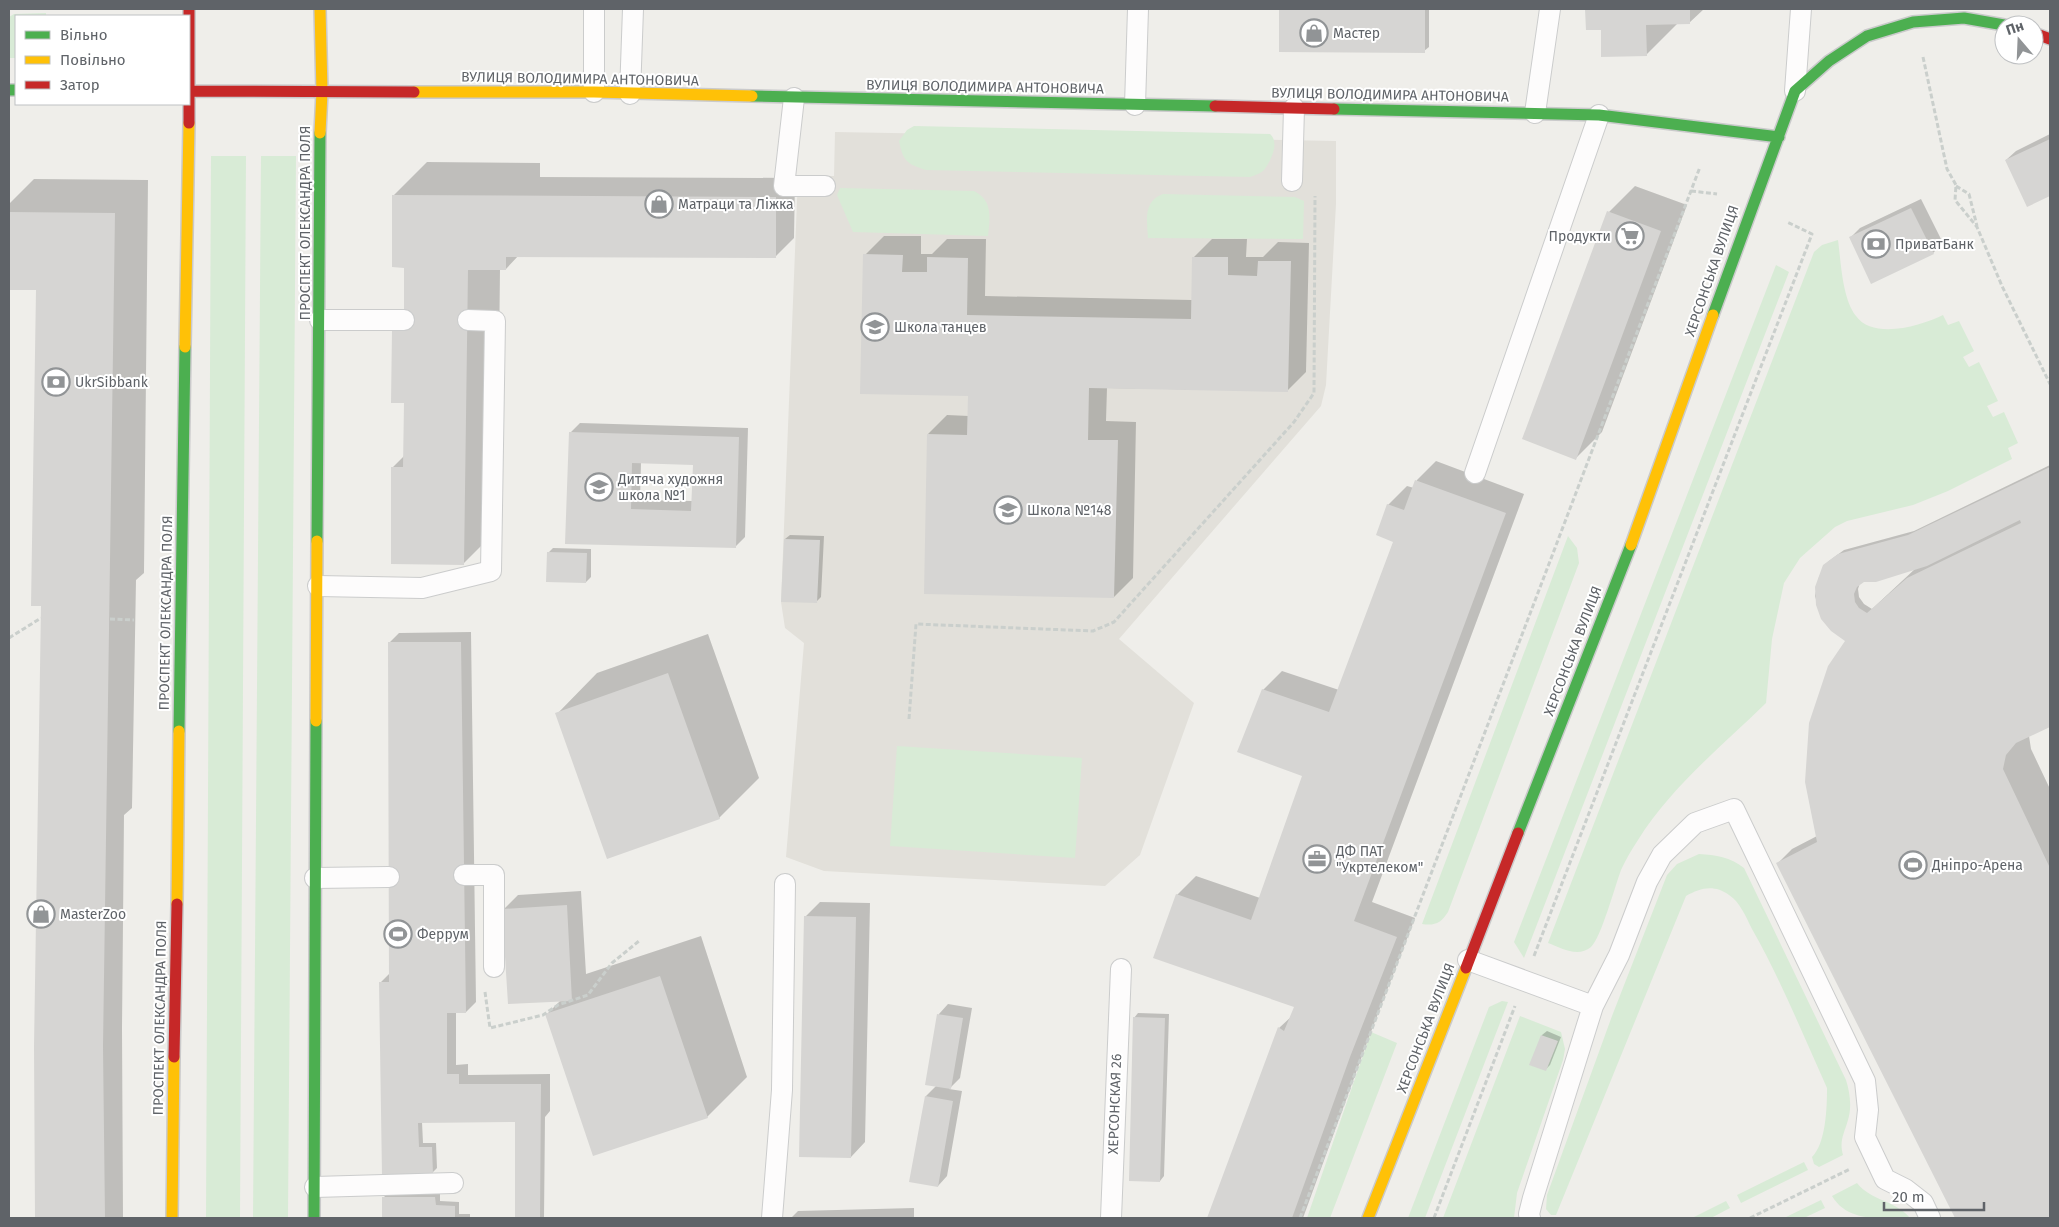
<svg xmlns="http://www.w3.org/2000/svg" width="2059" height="1227" font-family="'Fira Sans',sans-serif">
	<rect width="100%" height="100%" fill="#efeeea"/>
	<path fill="#e2e0da" d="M 835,132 L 1336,141 L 1336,204 L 1326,385 L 1321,406 L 1119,639 L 1194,703 L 1140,855 L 1105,886 L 824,871 L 786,857 L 804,643 L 785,628 L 781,602 L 798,176 L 834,176 Z"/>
	<path fill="#d8ebd6" d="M 46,13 L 46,16 L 16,16 L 16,58 L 9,58 L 9,17 L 14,14 Z
		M 914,126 L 1270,134 C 1280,143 1271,160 1264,170 C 1260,174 1255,175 1250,177 L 926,170 C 907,164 903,161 899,141 L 907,130 Z
		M 211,156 L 246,156 L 240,1218 L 206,1218 Z
		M 261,156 L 296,156 L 288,1218 L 253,1218 Z
		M 840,188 L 974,191 C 993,200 990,218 988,236 L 853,232 L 837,195 Z
		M 1163,194 L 1295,197 L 1304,201 L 1303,239 L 1148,238 C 1147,221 1143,201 1163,194 Z
		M 1838,240 C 1841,262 1842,298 1856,316 C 1873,340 1921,326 1943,315 L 1948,325 L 1959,321 L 1974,351 L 1963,357 L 1969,367 L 1979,362 L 1998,401 L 1987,406 L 1993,417 L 2004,412 L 2018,443 L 2008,448 L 2012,459 L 1948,491 L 1913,505 L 1847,521 L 1835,527 L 1800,558 L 1784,583 L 1772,639 L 1766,703 C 1722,746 1671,787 1638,840 C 1632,849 1626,859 1621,870 C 1615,886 1601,938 1591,947 C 1578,958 1561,948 1548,943 L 1814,252 L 1822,245 Z
		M 1776,265 L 1789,272 L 1524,958 L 1514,942 Z
		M 1568,536 L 1577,548 L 1579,563 L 1448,912 C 1441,923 1435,926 1422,924 Z
		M 897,746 L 1082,758 L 1075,858 L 890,846 Z
		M 1699,854 C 1716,855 1730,857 1744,868 L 1846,1080 C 1850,1093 1852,1107 1848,1120 C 1844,1134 1839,1141 1843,1155 L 1819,1167 L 1814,1164 L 1812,1157 C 1826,1143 1827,1108 1827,1088 C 1803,1035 1781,980 1752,929 C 1746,917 1740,902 1729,895 C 1714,884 1700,888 1686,896 L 1556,1215 L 1551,1215 L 1546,1209 L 1547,1195 L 1612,1016 L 1667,875 L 1677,864 Z
		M 1502,1001 L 1508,1002 L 1425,1218 L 1408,1218 L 1489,1007 Z
		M 1520,1016 L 1561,1032 L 1565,1049 L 1563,1060 L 1517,1193 L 1514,1218 L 1443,1218 Z
		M 1371,1032 L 1397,1043 L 1330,1218 L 1307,1218 Z
		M 1804,1162 L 1808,1170 L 1741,1203 L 1737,1195 Z
		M 1857,1183 C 1871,1201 1895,1200 1910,1218 C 1882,1218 1848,1223 1832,1196 Z
		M 1821,1200 L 1825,1208 L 1804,1218 L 1784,1218 Z
		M 1726,1201 L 1730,1208 L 1711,1218 L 1692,1218 Z"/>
	<path fill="#0003" fill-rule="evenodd" d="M 1280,9 L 1429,9 L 1429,47 L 1424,51 L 1280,51 Z
		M 1586,9 L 1704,9 L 1689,23 L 1678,23 L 1646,55 L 1602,29 L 1587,29 Z
		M 2050,134 L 2050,194 L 2028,205 L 2006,160 L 2016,151 Z
		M 427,162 L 540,163 L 540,177 L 795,178 L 794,238 L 775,257 L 519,255 L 506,269 L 500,269 L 497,530 L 464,563 L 393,467 L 405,455 L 406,266 L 394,195 Z
		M 34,179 L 148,180 L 144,573 L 136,580 L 132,808 L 124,815 L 122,1028 L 123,1218 L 36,1218 L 35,1046 L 43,607 L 37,289 L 9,289 L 9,204 Z
		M 1635,186 L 1687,205 L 1602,432 L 1576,458 L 1609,212 Z
		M 1921,199 L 1943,243 L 1933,253 L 1850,238 L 1860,228 Z
		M 884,236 L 921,236 L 921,254 L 932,254 L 947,239 L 986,239 L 985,296 L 1192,300 L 1193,258 L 1212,239 L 1247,239 L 1246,257 L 1263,257 L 1278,242 L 1309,243 L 1306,372 L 1287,391 L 1107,388 L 1106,421 L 1136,422 L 1133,578 L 1114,597 L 928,434 L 947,415 L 969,416 L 969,395 L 865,255 Z
		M 580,423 L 748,428 L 745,537 L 735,547 L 566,542 L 570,433 ZM 641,462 L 694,464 L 693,501 L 640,500 Z
		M 1436,461 L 1524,494 L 1372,902 L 1415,918 L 1369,1037 L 1303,1218 L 1155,1218 L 1157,1217 L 1209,1218 L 1279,1028 L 1292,1016 L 1295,1006 L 1177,895 L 1196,876 L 1260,898 L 1304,776 L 1263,690 L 1282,671 L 1339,690 L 1394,541 L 1388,505 L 1407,486 L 1414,488 L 1417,480 Z
		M 2050,465 L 2050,726 L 2029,736 L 2031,749 L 2050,789 L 2050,1218 L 1956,1218 L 1778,863 L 1792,849 L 1817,836 L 1847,641 L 1822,618 L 1815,596 L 1819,577 L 1829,561 L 1844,550 L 1914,531 ZM 1916,568 L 1872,609 L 1864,604 L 1859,597 L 1858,589 L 1860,583 L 1864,581 Z
		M 790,535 L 824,536 L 821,597 L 816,602 L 785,539 Z
		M 553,548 L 591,549 L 591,577 L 586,582 L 548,553 Z
		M 471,632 L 476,1002 L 466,1012 L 456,1012 L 456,1065 L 468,1064 L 468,1075 L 550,1074 L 550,1111 L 545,1117 L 544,1218 L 516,1218 L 517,1121 L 422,1122 L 423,1143 L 436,1143 L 437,1168 L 432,1173 L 383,1174 L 380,983 L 391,972 L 389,643 L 399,633 Z
		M 708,634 L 759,778 L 719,818 L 557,714 L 597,673 Z
		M 581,891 L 586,974 L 701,936 L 747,1077 L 707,1117 L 547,1014 L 561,1000 L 504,909 L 518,895 Z
		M 820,902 L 870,903 L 865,1142 L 851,1157 L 805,917 Z
		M 948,1004 L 972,1008 L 960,1078 L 949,1089 L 962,1091 L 947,1176 L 938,1186 L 926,1096 L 937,1085 L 927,1084 L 939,1014 Z
		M 1138,1013 L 1169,1014 L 1164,1176 L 1160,1181 L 1134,1018 Z
		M 1547,1031 L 1561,1037 L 1550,1065 L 1545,1070 L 1531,1064 L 1542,1035 Z
		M 388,1193 L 440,1193 L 440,1201 L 459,1202 L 459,1214 L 470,1214 L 470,1218 L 384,1218 L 383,1198 Z
		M 914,1208 L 914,1218 L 791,1218 L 798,1211 Z"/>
	<path fill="#d6d5d3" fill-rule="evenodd" d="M 1279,9 L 1425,9 L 1425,53 L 1279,52 Z
		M 1585,9 L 1690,9 L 1690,24 L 1646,25 L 1647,56 L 1601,57 L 1601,30 L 1586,30 Z
		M 2050,139 L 2050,196 L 2027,207 L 2005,160 Z
		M 392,195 L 776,197 L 776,258 L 506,257 L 506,270 L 468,270 L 464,565 L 391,564 L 391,467 L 403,467 L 404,403 L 391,403 L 392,330 L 404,330 L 404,268 L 392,267 Z
		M 1911,208 L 1934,254 L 1871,284 L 1849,237 Z
		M 1607,211 L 1661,231 L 1576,460 L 1522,439 Z
		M 9,212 L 115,213 L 103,1047 L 105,1218 L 35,1218 L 34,1047 L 41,606 L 31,606 L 36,290 L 9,290 Z
		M 863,254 L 903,255 L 902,272 L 927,272 L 927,257 L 968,258 L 967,315 L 1191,319 L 1192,257 L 1228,257 L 1228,275 L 1257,276 L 1258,261 L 1291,261 L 1288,392 L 1089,388 L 1088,440 L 1118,440 L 1114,598 L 924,594 L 927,434 L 967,435 L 968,396 L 860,394 Z
		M 569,432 L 739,437 L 736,548 L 565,544 ZM 632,463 L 693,465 L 691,511 L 631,509 Z
		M 2050,467 L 2050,727 L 2016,743 L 2006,755 L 2003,769 L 2050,868 L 2050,1218 L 1955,1218 L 1776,863 L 1817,842 L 1805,782 L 1809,723 L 1828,666 L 1845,641 L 1831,631 L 1821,619 L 1816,605 L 1815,587 L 1823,565 L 1838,554 L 1908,535 ZM 2020,520 L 2021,523 L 1907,578 L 1867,613 L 1859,608 L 1855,602 L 1854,594 L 1857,587 L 1864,582 L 1876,582 L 1927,566 Z
		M 1415,480 L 1506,513 L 1354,921 L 1397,937 L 1350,1057 L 1292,1218 L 1207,1218 L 1278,1027 L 1284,1031 L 1294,1007 L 1153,958 L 1176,894 L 1251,920 L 1302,776 L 1237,752 L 1262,689 L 1329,712 L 1393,542 L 1376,535 L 1387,504 L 1404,510 Z
		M 784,539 L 820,540 L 817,603 L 781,602 Z
		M 547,552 L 587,553 L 586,583 L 546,582 Z
		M 388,642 L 461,642 L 466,1013 L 447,1013 L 447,1074 L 459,1074 L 459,1084 L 541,1084 L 540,1218 L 515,1218 L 515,1122 L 418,1123 L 419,1147 L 432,1147 L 433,1174 L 382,1175 L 379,982 L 389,982 Z
		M 668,673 L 720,819 L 607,859 L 555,713 Z
		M 567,905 L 572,1001 L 508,1004 L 502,909 Z
		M 804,916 L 856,917 L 851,1158 L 799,1157 Z
		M 660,976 L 708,1118 L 593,1156 L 545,1014 Z
		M 937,1014 L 963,1018 L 951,1089 L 925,1085 Z
		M 1133,1017 L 1165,1018 L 1160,1182 L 1129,1181 Z
		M 1541,1035 L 1558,1041 L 1546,1071 L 1529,1065 Z
		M 925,1096 L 953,1101 L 938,1187 L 909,1182 Z
		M 382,1197 L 435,1197 L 436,1205 L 455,1206 L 455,1218 L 382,1218 Z"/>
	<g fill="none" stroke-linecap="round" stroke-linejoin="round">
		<g stroke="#cbcccc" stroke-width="22">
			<path id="lane" d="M 1795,91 L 1801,9
				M 594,92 L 594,9
				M 630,94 L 633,9
				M 794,98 L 784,186 L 825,186
				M 1135,105 L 1138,9
				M 1535,113 L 1550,9
				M 1292,181 L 1294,108
				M 320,320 L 404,320
				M 1475,473 L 1599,115
				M 318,586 L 422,588 L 491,571 L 495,321 L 468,320
				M 464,875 L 494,875 L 494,967
				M 315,878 L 389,877
				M 1468,960 L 1593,1006 L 1533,1198 L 1529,1214 L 1530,1218
				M 1593,1006 L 1619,955 L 1647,882 L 1662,855 L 1695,823 L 1734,809 L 1865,1081 L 1868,1110 L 1865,1137 L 1885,1179 L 1905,1189 L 1923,1203 L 1930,1218
				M 315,1187 L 453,1183
				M 772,1218 L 782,1090 L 785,884
				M 1111,1218 L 1121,969"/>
		</g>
		<g stroke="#cacacb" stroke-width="14">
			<path id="fast" d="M 9,90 L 16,90
				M 752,96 L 1215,106
				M 1334,109 L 1599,115 L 1779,137
				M 1713,315 L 1795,91 L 1829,61 L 1867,36 L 1913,22 L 1964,18 L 2004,25
				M 317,541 L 320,133
				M 179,731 L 185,347
				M 1518,833 L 1631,545
				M 314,1218 L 316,721"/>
		</g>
		<g stroke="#cacacb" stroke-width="14">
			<path id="slow" d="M 414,92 L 594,92 L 752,96
				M 320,133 L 322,92 L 320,9
				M 185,347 L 189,123
				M 1631,545 L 1713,315
				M 316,721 L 317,541
				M 177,904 L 179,731
				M 172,1218 L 174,1057
				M 1368,1218 L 1466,968"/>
		</g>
		<g stroke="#cacacb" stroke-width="14">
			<path id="jam" d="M 2034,33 L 2050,39
				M 189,91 L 414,92
				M 1215,106 L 1334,109
				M 189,123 L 189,9
				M 1466,968 L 1518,833
				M 174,1057 L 177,904"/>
		</g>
		<path stroke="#cacfcc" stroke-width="3" stroke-dasharray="5 2.5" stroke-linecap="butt" d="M 1923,57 L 1947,169 L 1956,185 L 1955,200 L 1977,227 L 2002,286 L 2050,384
			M 1956,186 L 1969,194 L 1977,226
			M 1691,191 L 1717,194
			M 110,619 L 134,620
			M 9,638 L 41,618
			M 909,719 L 916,624 L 1093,631 L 1114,622 L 1294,422 L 1314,393 L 1315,196
			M 1534,956 L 1812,234 L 1787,222
			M 485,992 L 490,1028 L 543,1015 L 558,1005 L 588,995 L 612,963 L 639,941
			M 1300,1218 L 1700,167
			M 1434,1218 L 1515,1006
			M 1750,1218 L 1850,1169"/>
		<use href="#lane" stroke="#fdfcfc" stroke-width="20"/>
		<use href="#fast" stroke="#4caf50" stroke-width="11"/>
		<use href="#slow" stroke="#ffc107" stroke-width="11"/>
		<use href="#jam" stroke="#c62828" stroke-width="11"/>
	</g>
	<defs>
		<g id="shop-ring" transform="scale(1.4375)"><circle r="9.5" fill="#fff" stroke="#919496" stroke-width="1.5"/><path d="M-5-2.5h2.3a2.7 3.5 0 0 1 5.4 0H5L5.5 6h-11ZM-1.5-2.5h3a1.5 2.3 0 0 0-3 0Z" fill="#919496"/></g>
		<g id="supermarket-ring" transform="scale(1.4375)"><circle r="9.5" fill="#fff" stroke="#919496" stroke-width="1.5"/><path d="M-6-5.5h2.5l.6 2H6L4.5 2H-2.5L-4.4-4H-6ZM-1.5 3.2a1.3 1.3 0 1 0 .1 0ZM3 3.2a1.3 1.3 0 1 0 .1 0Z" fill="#919496"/></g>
		<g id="bank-ring" transform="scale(1.4375)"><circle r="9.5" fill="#fff" stroke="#919496" stroke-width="1.5"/><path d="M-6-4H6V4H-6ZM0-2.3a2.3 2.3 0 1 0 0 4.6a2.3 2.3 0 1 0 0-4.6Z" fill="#919496"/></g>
		<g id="school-ring" transform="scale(1.4375)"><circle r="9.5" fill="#fff" stroke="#919496" stroke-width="1.5"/><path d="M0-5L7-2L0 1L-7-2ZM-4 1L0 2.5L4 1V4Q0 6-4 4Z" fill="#919496"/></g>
		<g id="office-ring" transform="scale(1.4375)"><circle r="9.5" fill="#fff" stroke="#919496" stroke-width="1.5"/><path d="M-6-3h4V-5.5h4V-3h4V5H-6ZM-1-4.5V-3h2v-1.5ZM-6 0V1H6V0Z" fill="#919496"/></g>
		<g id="stadium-ring" transform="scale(1.4375)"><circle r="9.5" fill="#fff" stroke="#919496" stroke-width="1.5"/><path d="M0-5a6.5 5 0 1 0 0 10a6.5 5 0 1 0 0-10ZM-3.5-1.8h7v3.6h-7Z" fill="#919496"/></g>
	</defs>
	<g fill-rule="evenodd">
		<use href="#shop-ring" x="1314" y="33"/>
		<use href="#shop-ring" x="659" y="204"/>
		<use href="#supermarket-ring" x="1630" y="236"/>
		<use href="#bank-ring" x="1876" y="244"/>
		<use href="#school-ring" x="875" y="327"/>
		<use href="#bank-ring" x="56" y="382"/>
		<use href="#school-ring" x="599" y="487"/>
		<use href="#school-ring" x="1008" y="510"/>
		<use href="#office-ring" x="1317" y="859"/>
		<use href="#stadium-ring" x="1913" y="865"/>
		<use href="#shop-ring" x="41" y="914"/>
		<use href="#stadium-ring" x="398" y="934"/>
	</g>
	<g text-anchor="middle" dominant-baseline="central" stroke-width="4" stroke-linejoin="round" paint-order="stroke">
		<g font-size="14" fill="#5f6368" stroke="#fff" text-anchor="start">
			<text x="1333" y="33">Мастер</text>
			<text x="678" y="204">Матраци та Ліжка</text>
			<text x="1611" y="236" text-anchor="end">Продукти</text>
			<text x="1895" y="244">ПриватБанк</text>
			<text x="894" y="327">Школа танцев</text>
			<text x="75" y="382">UkrSibbank</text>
			<text x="618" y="479">Дитяча художня<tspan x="618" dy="16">школа №1</tspan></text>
			<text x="1027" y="510">Школа №148</text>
			<text x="1336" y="851">ДФ ПАТ<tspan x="1336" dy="16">"Укртелеком"</tspan></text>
			<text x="1932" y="865">Дніпро-Арена</text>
			<text x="60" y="914">MasterZoo</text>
			<text x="417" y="934">Феррум</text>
		</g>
		<g font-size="14" fill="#5f6368" stroke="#fff">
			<text transform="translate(580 79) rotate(1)">ВУЛИЦЯ ВОЛОДИМИРА АНТОНОВИЧА</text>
			<text transform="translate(985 87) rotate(1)">ВУЛИЦЯ ВОЛОДИМИРА АНТОНОВИЧА</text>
			<text transform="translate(1390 95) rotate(1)">ВУЛИЦЯ ВОЛОДИМИРА АНТОНОВИЧА</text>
			<text transform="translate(305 223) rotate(-90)">ПРОСПЕКТ ОЛЕКСАНДРА ПОЛЯ</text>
			<text transform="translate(1712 271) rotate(-71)">ХЕРСОНСЬКА ВУЛИЦЯ</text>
			<text transform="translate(166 613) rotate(-89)">ПРОСПЕКТ ОЛЕКСАНДРА ПОЛЯ</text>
			<text transform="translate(1573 651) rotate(-69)">ХЕРСОНСЬКА ВУЛИЦЯ</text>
			<text transform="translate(160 1018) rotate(-89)">ПРОСПЕКТ ОЛЕКСАНДРА ПОЛЯ</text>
			<text transform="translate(1426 1028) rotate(-69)">ХЕРСОНСЬКА ВУЛИЦЯ</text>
			<text transform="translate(1115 1104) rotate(-88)">ХЕРСОНСКАЯ 26</text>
		</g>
	</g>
	<rect width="2059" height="1227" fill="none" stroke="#5f6368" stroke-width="20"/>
	<rect x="15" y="15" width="175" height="90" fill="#ffffff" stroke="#bfc1c3"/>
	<rect x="25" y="31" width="25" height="8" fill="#4caf50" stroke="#bfc1c3"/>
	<text x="60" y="40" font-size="15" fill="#5f6368">Вільно</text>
	<rect x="25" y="56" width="25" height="8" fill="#ffc107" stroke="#bfc1c3"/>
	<text x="60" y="65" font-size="15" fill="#5f6368">Повільно</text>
	<rect x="25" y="81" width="25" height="8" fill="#c62828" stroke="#bfc1c3"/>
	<text x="60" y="90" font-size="15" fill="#5f6368">Затор</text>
	<g transform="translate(2019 40) rotate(341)"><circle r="24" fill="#ffffff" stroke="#bfc1c3"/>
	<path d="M0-4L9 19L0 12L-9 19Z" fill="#919496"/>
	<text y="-8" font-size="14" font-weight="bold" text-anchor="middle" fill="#5f6368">Пн</text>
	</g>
	<path d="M1884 1202v8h100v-8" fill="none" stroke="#5f6368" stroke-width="2.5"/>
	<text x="1892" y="1202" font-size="15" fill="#5f6368" stroke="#ffffff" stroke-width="4" paint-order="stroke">20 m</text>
</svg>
